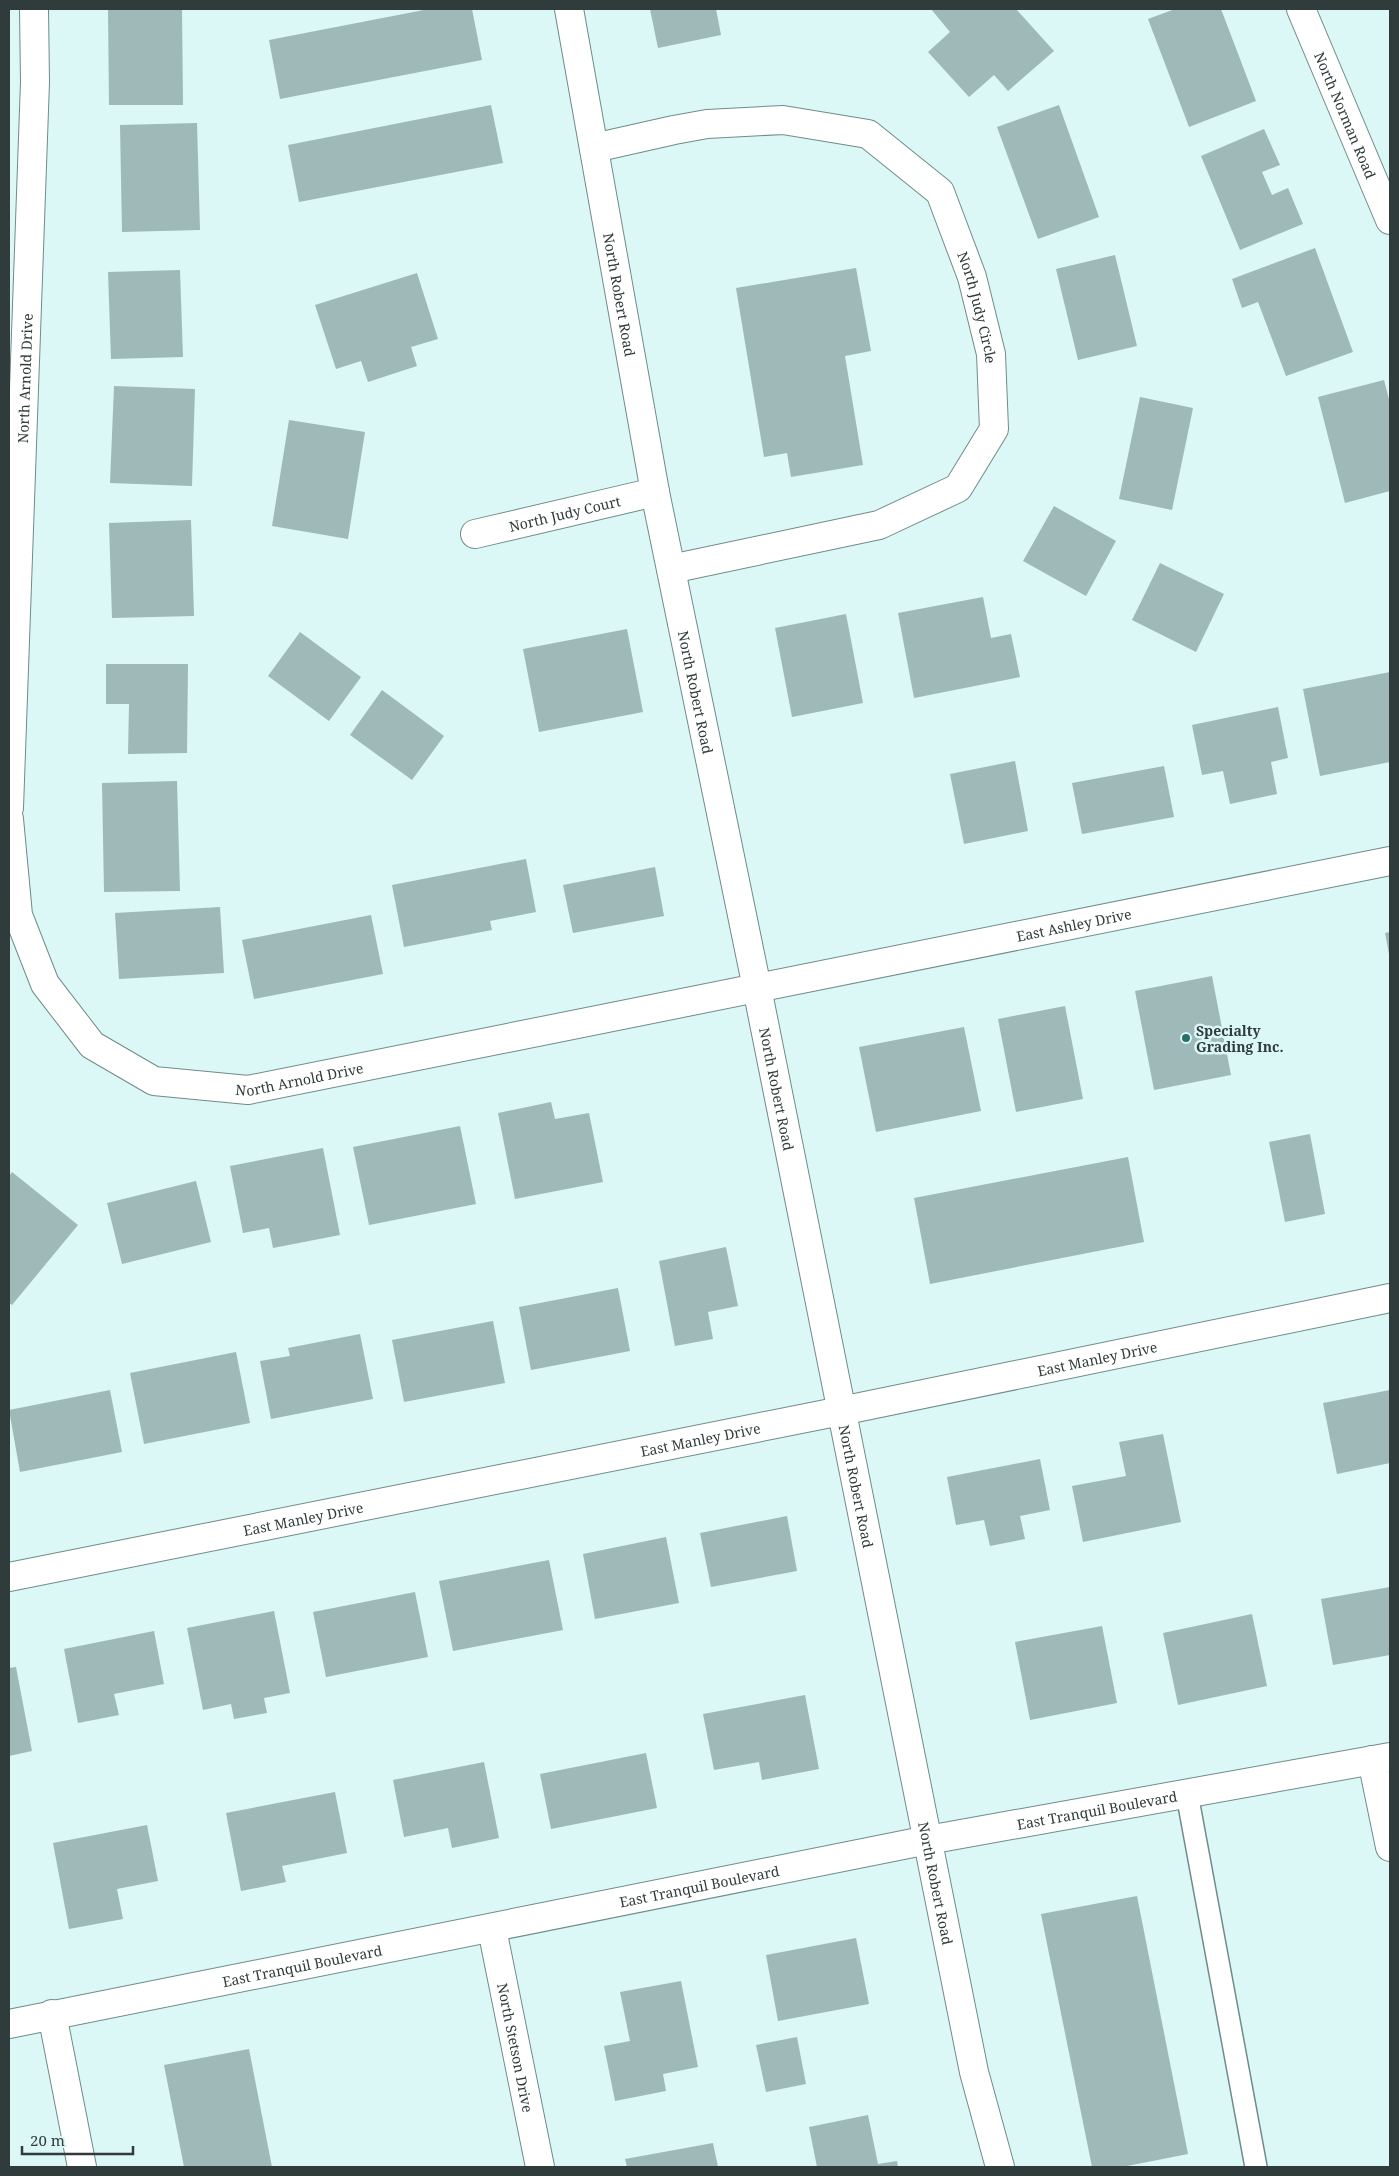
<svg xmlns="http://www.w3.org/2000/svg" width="1399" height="2176" font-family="'Noto Serif',serif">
	<rect width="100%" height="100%" fill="#dbf7f6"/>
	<path fill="#9eb9b8" d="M 108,9 L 182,9 L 183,105 L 109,105 Z
		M 429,9 L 472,9 L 482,60 L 280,99 L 269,40 Z
		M 650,9 L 716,9 L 721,35 L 658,48 Z
		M 931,9 L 1016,9 L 1054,51 L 1008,91 L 994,75 L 969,97 L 928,52 L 950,32 Z
		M 1175,9 L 1221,9 L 1256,101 L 1189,127 L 1148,19 Z
		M 491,105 L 503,163 L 299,202 L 288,145 Z
		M 1059,105 L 1099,217 L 1038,239 L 997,127 Z
		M 197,123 L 200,230 L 122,232 L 120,125 Z
		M 1264,129 L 1280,165 L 1262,172 L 1272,195 L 1288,188 L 1303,224 L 1240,250 L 1201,156 Z
		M 1315,248 L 1353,352 L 1286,376 L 1258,302 L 1242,308 L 1232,279 Z
		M 1115,255 L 1137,346 L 1078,360 L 1056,269 Z
		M 856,268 L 871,351 L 845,356 L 863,465 L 791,477 L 787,453 L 764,457 L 736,288 Z
		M 180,270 L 183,357 L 111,359 L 108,272 Z
		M 417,273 L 438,339 L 411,347 L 417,366 L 368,382 L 361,361 L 336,369 L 315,305 Z
		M 1384,380 L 1390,403 L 1390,491 L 1345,503 L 1318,397 Z
		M 114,386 L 195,389 L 192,486 L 110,483 Z
		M 1140,397 L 1193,408 L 1172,510 L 1119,499 Z
		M 289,420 L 365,432 L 348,539 L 272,526 Z
		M 1054,506 L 1116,541 L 1086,596 L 1023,561 Z
		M 191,520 L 194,616 L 112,618 L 109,523 Z
		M 1160,563 L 1224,594 L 1196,652 L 1132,620 Z
		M 983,597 L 991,638 L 1011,634 L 1020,677 L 914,698 L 898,613 Z
		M 846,614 L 863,703 L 792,717 L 775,628 Z
		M 627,629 L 643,712 L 539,732 L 523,649 Z
		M 300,632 L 361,677 L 329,721 L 268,676 Z
		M 106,664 L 188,664 L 187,753 L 128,754 L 129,704 L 106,704 Z
		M 1390,672 L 1390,762 L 1320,776 L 1303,689 Z
		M 382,690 L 444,736 L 412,780 L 350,735 Z
		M 1278,707 L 1288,758 L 1271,762 L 1277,794 L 1230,804 L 1223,771 L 1202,775 L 1192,725 Z
		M 1015,761 L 1028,831 L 964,844 L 950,774 Z
		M 1164,766 L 1174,817 L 1082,834 L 1072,783 Z
		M 177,781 L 180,891 L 104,892 L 102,783 Z
		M 526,859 L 536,912 L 490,921 L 492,930 L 404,947 L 392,885 Z
		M 655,867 L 664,916 L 573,933 L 563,885 Z
		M 220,907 L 224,973 L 119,979 L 115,913 Z
		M 371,915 L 383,974 L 254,999 L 242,940 Z
		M 1390,932 L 1390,954 L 1389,954 L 1385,933 Z
		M 1212,976 L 1231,1075 L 1154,1090 L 1135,991 Z
		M 1065,1006 L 1083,1099 L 1016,1112 L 998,1019 Z
		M 964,1027 L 981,1111 L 876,1132 L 859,1047 Z
		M 551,1102 L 555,1119 L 589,1113 L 603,1182 L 515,1199 L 498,1113 Z
		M 460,1126 L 476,1204 L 369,1225 L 353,1147 Z
		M 1310,1134 L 1325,1214 L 1285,1222 L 1269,1142 Z
		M 323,1148 L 340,1235 L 273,1248 L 269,1228 L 243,1233 L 230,1166 Z
		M 1128,1157 L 1144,1242 L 930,1284 L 914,1198 Z
		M 12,1172 L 78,1225 L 12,1305 L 9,1303 L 9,1176 Z
		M 196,1181 L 211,1242 L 122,1264 L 107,1203 Z
		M 726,1247 L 738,1306 L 708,1312 L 713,1339 L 675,1346 L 659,1261 Z
		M 618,1288 L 630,1351 L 531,1370 L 519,1307 Z
		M 493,1321 L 505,1383 L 404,1402 L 392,1340 Z
		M 360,1334 L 373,1399 L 271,1419 L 260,1361 L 290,1356 L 288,1348 Z
		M 236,1352 L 250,1423 L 144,1444 L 130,1373 Z
		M 110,1390 L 122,1452 L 20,1472 L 9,1410 Z
		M 1390,1390 L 1390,1463 L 1337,1474 L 1323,1403 Z
		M 1163,1434 L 1181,1522 L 1083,1542 L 1072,1486 L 1126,1476 L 1119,1442 Z
		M 1040,1459 L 1050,1510 L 1020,1516 L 1025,1539 L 990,1546 L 984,1520 L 956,1525 L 947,1477 Z
		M 787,1516 L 797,1571 L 711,1587 L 700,1533 Z
		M 666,1537 L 679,1603 L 595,1619 L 583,1554 Z
		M 549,1560 L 563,1630 L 453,1651 L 439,1581 Z
		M 1390,1587 L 1390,1655 L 1333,1665 L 1321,1599 Z
		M 415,1592 L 428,1657 L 326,1677 L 313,1612 Z
		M 274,1611 L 290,1693 L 264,1698 L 267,1713 L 234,1719 L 231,1704 L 203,1710 L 187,1628 Z
		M 1252,1614 L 1267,1686 L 1178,1705 L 1163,1633 Z
		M 1102,1626 L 1117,1703 L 1030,1720 L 1015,1642 Z
		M 154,1631 L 164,1684 L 114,1694 L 119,1715 L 78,1723 L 64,1649 Z
		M 16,1667 L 32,1751 L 9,1756 L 9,1668 Z
		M 805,1695 L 819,1769 L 762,1780 L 759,1762 L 714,1770 L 703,1714 Z
		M 646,1753 L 657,1808 L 551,1829 L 540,1774 Z
		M 484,1762 L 499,1838 L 452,1848 L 448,1828 L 404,1837 L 393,1780 Z
		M 335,1792 L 347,1853 L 282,1866 L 286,1882 L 241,1891 L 226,1813 Z
		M 147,1825 L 158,1881 L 117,1889 L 123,1919 L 69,1929 L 53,1843 Z
		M 1137,1896 L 1188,2154 L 1122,2167 L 1092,2167 L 1041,1914 Z
		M 856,1938 L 869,2004 L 778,2021 L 766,1955 Z
		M 681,1981 L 698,2067 L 663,2074 L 666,2091 L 615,2101 L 604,2046 L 630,2041 L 620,1992 Z
		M 797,2037 L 806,2084 L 766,2092 L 756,2045 Z
		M 249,2049 L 272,2167 L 184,2167 L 164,2065 Z
		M 868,2115 L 878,2164 L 897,2161 L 898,2167 L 817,2167 L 809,2127 Z
		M 713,2143 L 718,2167 L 627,2167 L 625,2159 Z"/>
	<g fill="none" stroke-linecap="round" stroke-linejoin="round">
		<g stroke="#708b8a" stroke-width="24">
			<path id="lane" d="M 1187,1794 L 1256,2167"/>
		</g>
		<g stroke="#708b8a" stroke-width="30">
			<g id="street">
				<path id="s1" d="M 1301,9 L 1390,220"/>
				<path id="s2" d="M 594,148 L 674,130 L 707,124 L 783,120 L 868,134 L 940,192 L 972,277 L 991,354 L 994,429 L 958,488 L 879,525 L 671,569"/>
				<path id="s3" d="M 475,534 L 655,492"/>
				<path id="s4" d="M 9,808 L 35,82 L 34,9"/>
				<path id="s5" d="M 9,819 L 18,915 L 45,984 L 92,1045 L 154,1081 L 248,1090 L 1390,861"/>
				<path id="s6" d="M 9,1577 L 841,1411 L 1390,1298"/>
				<path d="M 1372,1760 L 1390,1847"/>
				<path id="s7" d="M 492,1929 L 540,2167"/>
				<path d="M 52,2014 L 82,2167"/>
				<path id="s8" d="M 9,2024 L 928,1840 L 1390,1757"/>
			</g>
		</g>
		<g stroke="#708b8a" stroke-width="30">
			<g id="secondary">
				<path id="s9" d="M 569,9 L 655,492 L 757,988 L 974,2072 L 1000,2167"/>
			</g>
		</g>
		<use href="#lane" stroke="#fff" stroke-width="21"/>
		<use href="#street" stroke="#fff" stroke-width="28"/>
		<use href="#secondary" stroke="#fff" stroke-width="28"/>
	</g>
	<circle fill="#25706f" stroke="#dbf7f6" stroke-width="2" cx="1186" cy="1038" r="5"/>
	<g text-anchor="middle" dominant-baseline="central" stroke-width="5" stroke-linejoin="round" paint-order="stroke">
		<g font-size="14" fill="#303b3b" stroke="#dbf7f6">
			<text stroke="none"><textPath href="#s1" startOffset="115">North Norman Road</textPath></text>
			<text stroke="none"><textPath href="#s9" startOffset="290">North Robert Road</textPath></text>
			<text stroke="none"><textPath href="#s2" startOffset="492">North Judy Circle</textPath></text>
			<text stroke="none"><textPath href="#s4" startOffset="430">North Arnold Drive</textPath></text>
			<text stroke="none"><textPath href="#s3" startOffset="92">North Judy Court</textPath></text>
			<text stroke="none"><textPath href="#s9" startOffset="695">North Robert Road</textPath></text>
			<text stroke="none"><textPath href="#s5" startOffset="1256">East Ashley Drive</textPath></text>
			<text stroke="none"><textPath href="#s5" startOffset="466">North Arnold Drive</textPath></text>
			<text stroke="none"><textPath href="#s9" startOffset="1100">North Robert Road</textPath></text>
			<text stroke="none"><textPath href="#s6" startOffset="1110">East Manley Drive</textPath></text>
			<text stroke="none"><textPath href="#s6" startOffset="705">East Manley Drive</textPath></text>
			<text stroke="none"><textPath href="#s9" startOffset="1505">North Robert Road</textPath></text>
			<text stroke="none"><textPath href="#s6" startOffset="300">East Manley Drive</textPath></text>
			<text stroke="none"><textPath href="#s8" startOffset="1109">East Tranquil Boulevard</textPath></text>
			<text stroke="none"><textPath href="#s9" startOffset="1910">North Robert Road</textPath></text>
			<text stroke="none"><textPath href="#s8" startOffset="704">East Tranquil Boulevard</textPath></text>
			<text stroke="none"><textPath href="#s8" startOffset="299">East Tranquil Boulevard</textPath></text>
			<text stroke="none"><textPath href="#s7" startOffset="121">North Stetson Drive</textPath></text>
		</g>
		<g font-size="14" font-weight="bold" fill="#303b3b" stroke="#dbf7f6" text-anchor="start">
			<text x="1196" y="1030">Specialty<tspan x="1196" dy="16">Grading Inc.</tspan></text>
		</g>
	</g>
	<rect width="1399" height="2176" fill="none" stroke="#303b3b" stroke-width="20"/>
	<path d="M22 2146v8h111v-8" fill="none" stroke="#303b3b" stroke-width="2.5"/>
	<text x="30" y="2146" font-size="15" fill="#303b3b" stroke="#dbf7f6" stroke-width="4" paint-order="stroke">20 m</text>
</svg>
